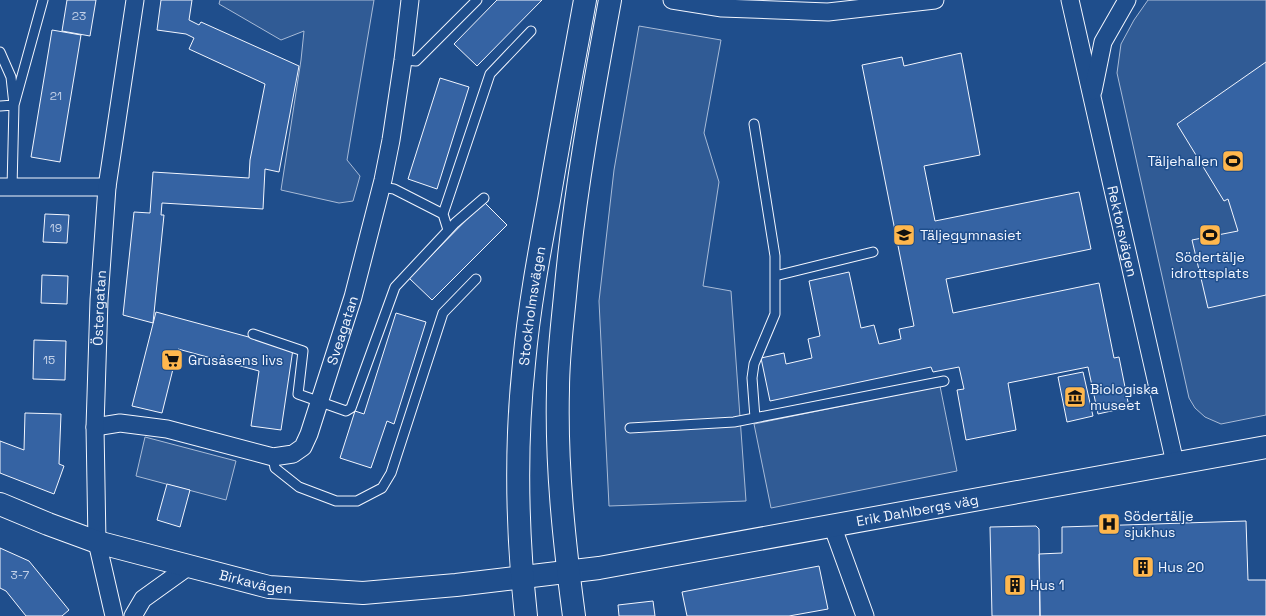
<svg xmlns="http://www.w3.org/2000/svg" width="1266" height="616" font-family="'Space Grotesk',sans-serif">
	<rect width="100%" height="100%" fill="#1f4e8c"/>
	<path fill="#305b95" stroke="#a8bbd7" d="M 220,0 L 374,0 L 347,160 L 360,176 L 353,201 L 339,203 L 281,190 L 301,60 L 304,31 L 281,40 L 219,4 Z
		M 1148,0 L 1266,0 L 1266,415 L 1221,424 L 1205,417 L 1195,408 L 1189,398 L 1117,73 L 1121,44 L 1134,20 Z
		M 639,26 L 721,40 L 704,133 L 719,182 L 703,286 L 731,291 L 746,501 L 609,506 L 599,301 L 614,170 Z
		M 940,386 L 957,471 L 771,508 L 754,424 Z
		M 145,437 L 236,461 L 226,500 L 136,476 Z"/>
	<path fill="#3563a3" stroke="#f2f6ff" d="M 67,0 L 96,0 L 90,36 L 62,31 Z
		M 161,0 L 192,0 L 189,20 L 199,25 L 201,22 L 299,66 L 279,172 L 265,169 L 263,209 L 162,203 L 161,215 L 164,215 L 153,323 L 123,315 L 134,212 L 150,213 L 153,172 L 249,178 L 250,160 L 265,84 L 189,49 L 194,38 L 186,34 L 157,30 Z
		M 497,0 L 542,0 L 477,66 L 454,44 Z
		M 52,30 L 81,35 L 60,162 L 31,157 Z
		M 961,53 L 980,155 L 924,166 L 935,221 L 1079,192 L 1091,249 L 946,279 L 953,313 L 1099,283 L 1114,358 L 1119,357 L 1129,407 L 1098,414 L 1088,367 L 1008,383 L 1016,430 L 966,440 L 957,390 L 964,389 L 959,367 L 933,372 L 931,367 L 770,401 L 761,358 L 784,353 L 786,364 L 812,358 L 808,339 L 820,336 L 809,281 L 849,272 L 861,328 L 874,325 L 879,344 L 901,339 L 899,329 L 914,326 L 862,65 L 902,57 L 904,66 Z
		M 1266,62 L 1266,295 L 1208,308 L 1192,240 L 1238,231 L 1228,199 L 1224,201 L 1177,124 Z
		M 440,78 L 469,87 L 437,189 L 408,179 Z
		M 484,202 L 507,225 L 432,300 L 409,278 Z
		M 45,214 L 69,215 L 67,243 L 43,242 Z
		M 42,275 L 68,276 L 67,304 L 41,303 Z
		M 156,312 L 293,349 L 281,430 L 251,426 L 259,371 L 178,349 L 162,413 L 132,406 Z
		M 396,313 L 426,322 L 394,424 L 387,421 L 371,468 L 340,458 L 355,411 L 364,414 Z
		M 34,340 L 66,341 L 65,380 L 33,379 Z
		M 1083,372 L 1093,416 L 1067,422 L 1058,377 Z
		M 25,413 L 61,414 L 59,464 L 64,466 L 54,494 L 0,473 L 0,441 L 24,450 Z
		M 167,484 L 190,490 L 180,527 L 157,520 Z
		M 1246,521 L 1248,580 L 1266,580 L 1266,616 L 1040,616 L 1039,554 L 1062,553 L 1062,527 Z
		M 1036,526 L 1039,529 L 1040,616 L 992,616 L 990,527 Z
		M 0,548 L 29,561 L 69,610 L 62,616 L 26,616 L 6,591 L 0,588 Z
		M 819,566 L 828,609 L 789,616 L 687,616 L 682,592 Z
		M 653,601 L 655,616 L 619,616 L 618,605 Z"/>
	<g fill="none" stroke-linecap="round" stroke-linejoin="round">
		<g stroke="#f2f6ff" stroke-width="11">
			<path id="service" d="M 0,52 L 11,77 L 14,105 L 0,106
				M 403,60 L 416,61 L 477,0
				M 754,124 L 775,256 L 775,314 L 754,364 L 752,378 L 755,418
				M 381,187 L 394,189 L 443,214 L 448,230
				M 12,188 L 14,105 L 43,0
				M 443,214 L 490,74 L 531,31
				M 775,276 L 873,252
				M 253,334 L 303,351 L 298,394 L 346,411 L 351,408 L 395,287 L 455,223 L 484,198
				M 630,428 L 734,422 L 944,381
				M 273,457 L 275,468 L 299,487 L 336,501 L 357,501 L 382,488 L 391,473 L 443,313 L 476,279"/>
		</g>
		<g stroke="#f2f6ff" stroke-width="19">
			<g id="minor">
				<path d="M 672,0 L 722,8 L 828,12 L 935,0"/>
				<path id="s1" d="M 1070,0 L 1175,463"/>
				<path d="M 1093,91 L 1103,42 L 1127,0"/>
				<path d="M 0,187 L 107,187"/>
				<path id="s2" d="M 95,427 L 120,423 L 167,429 L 273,457 L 293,454 L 303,447 L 309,434 L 353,297 L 383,180 L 391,140 L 403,60 L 410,0"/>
				<path d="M 832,525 L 865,616"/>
				<path id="s3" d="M 114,616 L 97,542 L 95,427 L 99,300 L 107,187 L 135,0"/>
				<path d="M 133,616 L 143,599 L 189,566"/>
			</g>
		</g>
		<g stroke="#f2f6ff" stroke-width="24">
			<g id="tertiary">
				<path id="s4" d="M 0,504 L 48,524 L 97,542 L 269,587 L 363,593 L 456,585 L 599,568 L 1266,447"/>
			</g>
		</g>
		<g stroke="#f2f6ff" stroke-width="24">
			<g id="secondary">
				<path id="s5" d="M 526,616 C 517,532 515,447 524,363 C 529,308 539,254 549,200 C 560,133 573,67 585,0"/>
				<path d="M 574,616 C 564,541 556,465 558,389 C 558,358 562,327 565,296 C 574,196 592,98 610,0"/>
			</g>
		</g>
		<use href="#service" stroke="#1f4e8c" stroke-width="9"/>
		<use href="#minor" stroke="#1f4e8c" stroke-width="17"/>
		<use href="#tertiary" stroke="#1f4e8c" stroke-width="22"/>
		<use href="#secondary" stroke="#1f4e8c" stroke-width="22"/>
	</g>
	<defs>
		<g id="stadium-square" transform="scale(1.15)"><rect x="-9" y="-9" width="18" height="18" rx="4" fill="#ffb74d" stroke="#1f4e8c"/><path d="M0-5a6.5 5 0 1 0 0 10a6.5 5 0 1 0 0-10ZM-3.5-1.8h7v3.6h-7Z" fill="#111"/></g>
		<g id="school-square" transform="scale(1.15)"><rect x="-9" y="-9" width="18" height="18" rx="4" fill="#ffb74d" stroke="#1f4e8c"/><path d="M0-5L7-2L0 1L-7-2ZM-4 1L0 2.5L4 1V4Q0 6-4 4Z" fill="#111"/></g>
		<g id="supermarket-square" transform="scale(1.15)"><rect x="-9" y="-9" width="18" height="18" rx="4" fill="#ffb74d" stroke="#1f4e8c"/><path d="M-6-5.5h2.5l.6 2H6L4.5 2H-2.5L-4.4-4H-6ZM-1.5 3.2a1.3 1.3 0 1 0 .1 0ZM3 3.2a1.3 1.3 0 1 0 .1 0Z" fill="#111"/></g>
		<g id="museum-square" transform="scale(1.15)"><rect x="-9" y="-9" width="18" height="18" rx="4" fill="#ffb74d" stroke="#1f4e8c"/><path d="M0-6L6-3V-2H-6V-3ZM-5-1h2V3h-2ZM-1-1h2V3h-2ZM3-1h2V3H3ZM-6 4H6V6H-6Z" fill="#111"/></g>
		<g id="hospital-square" transform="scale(1.15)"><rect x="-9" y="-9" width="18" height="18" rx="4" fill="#ffb74d" stroke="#1f4e8c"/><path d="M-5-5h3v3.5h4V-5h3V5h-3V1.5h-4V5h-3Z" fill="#111"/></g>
		<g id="building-square" transform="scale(1.15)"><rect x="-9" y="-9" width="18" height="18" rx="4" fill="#ffb74d" stroke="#1f4e8c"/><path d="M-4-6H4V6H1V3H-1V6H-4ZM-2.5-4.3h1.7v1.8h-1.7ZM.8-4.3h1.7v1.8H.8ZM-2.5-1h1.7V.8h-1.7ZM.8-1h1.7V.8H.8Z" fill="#111"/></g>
	</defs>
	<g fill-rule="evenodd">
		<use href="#stadium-square" x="1233" y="161"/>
		<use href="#school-square" x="904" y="235"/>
		<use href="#stadium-square" x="1210" y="235"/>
		<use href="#supermarket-square" x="172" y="360"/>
		<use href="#museum-square" x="1075" y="397"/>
		<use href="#hospital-square" x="1109" y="524"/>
		<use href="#building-square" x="1143" y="567"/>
		<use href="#building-square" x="1015" y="585"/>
	</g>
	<g text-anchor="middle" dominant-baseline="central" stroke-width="3" stroke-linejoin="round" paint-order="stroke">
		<g font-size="12" fill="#c3d1e8">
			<text x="79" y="16">23</text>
			<text x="56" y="96">21</text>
			<text x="56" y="228">19</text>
			<text x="49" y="360">15</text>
			<text x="20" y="575">3-7</text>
		</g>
		<g font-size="14" fill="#f2f6ff" stroke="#1f4e8c" text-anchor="start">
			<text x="1218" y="161" text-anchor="end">Täljehallen</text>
			<text x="920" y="235">Täljegymnasiet</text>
			<text x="1210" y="257" text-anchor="middle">Södertälje<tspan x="1210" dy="16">idrottsplats</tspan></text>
			<text x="188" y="360">Grusåsens livs</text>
			<text x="1090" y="389">Biologiska<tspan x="1090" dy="16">museet</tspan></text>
			<text x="1124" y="516">Södertälje<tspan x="1124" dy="16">sjukhus</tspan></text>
			<text x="1158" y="567">Hus 20</text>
			<text x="1030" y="585">Hus 1</text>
		</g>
		<g font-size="14" fill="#f2f6ff" stroke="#1f4e8c">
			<text stroke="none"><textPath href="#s1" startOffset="237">Rektorsvägen</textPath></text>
			<text stroke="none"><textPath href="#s5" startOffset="311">Stockholmsvägen</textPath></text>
			<text stroke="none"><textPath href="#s3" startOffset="310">Östergatan</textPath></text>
			<text stroke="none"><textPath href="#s2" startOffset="338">Sveagatan</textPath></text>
			<text stroke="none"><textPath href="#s4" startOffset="937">Erik Dahlbergs väg</textPath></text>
			<text stroke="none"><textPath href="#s4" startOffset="268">Birkavägen</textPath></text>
		</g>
	</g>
</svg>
